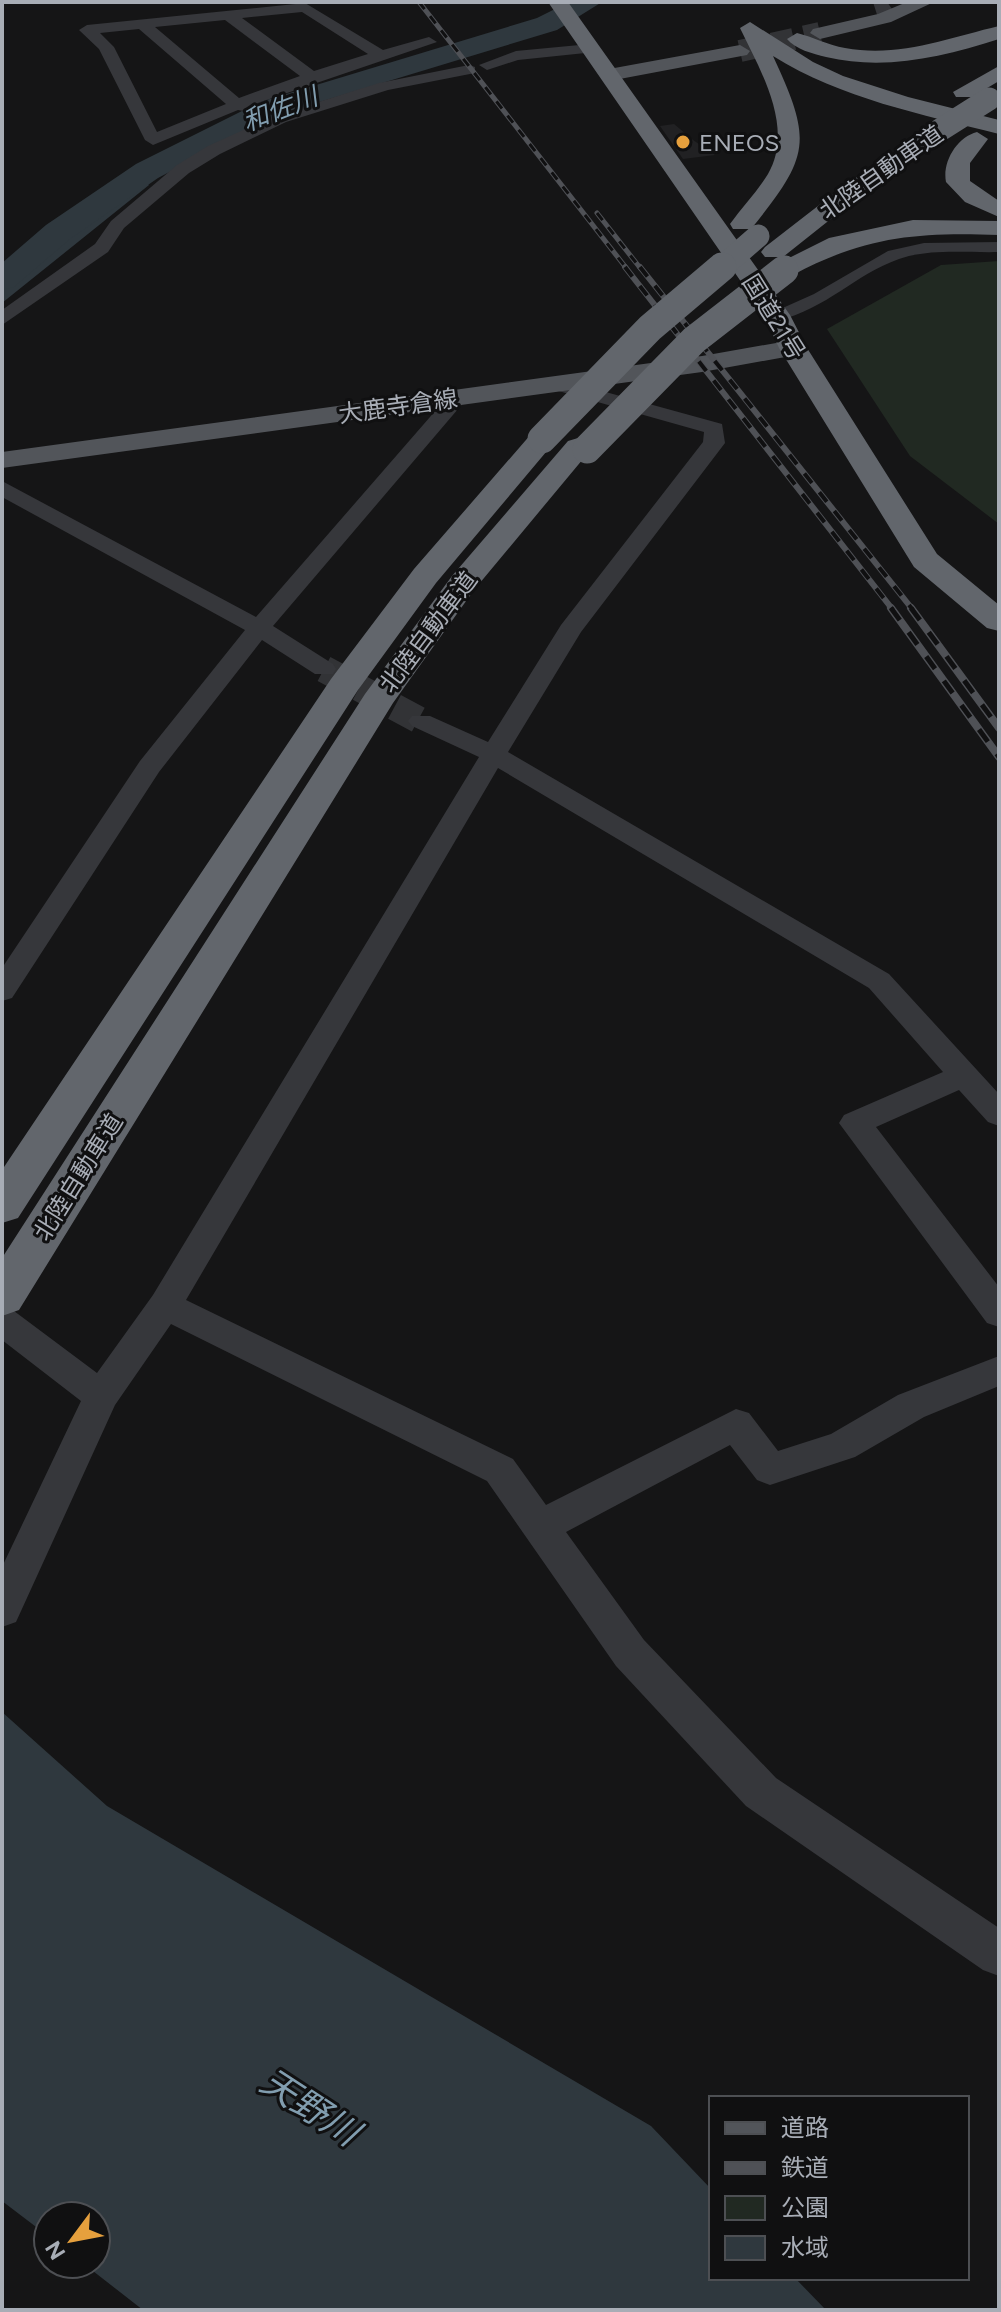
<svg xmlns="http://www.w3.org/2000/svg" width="1001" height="2312" font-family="Figtree,'Noto Sans JP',sans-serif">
	<rect width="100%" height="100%" fill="#151516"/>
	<path fill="#212123" d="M 674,124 L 693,140 L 715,155 L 683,159 L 660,126 Z"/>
	<path fill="#212922" d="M 999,261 L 999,524 L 910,456 L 827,329 L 941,265 Z"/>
	<path fill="#2f383e" d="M 133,170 L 149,185 L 2,303 L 2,269 Z
		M 2,1712 L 107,1806 L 651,2126 L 711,2189 L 711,2278 L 795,2278 L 826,2310 L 143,2310 L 84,2264 L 96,2264 L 96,2216 L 48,2216 L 48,2236 L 2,2201 Z"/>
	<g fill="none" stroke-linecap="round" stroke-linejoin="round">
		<path fill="#2f383e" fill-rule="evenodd" d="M 569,2 L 602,2 L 557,30 L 280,114 L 158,178 L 70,239 L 14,287 L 2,290 L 2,263 L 46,225 L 136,164 L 260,102 L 537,18 Z"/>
		<path stroke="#323336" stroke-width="27" stroke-dasharray="27 13" stroke-linecap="butt" d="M 324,669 L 421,721"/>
		<path stroke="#323336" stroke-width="22" stroke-dasharray="22 11" stroke-linecap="butt" d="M 740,51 L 820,33"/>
		<path fill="#36373b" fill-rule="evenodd" d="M 873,2 L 887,2 L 892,9 L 889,21 L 879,21 Z
			M 305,3 L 383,50 L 429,37 L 437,42 L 252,105 L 260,108 L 260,114 L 238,110 L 153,145 L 145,140 L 99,49 L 79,30 L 87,25 ZM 302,12 L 368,54 L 314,71 L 242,18 ZM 225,20 L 300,76 L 239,98 L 155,27 ZM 139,29 L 226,104 L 157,132 L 114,47 L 100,33 Z
			M 590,44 L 595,46 L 595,52 L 518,60 L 487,70 L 479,65 L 516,51 Z
			M 469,65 L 475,67 L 475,73 L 388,90 L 286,122 L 220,154 L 189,173 L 124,228 L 108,252 L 2,325 L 2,310 L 95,244 L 111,221 L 177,165 L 208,146 L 274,116 L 379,83 Z
			M 999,242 L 999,252 C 967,253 930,248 899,259 C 854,275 828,308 777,321 L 767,315 L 814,294 L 888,251 L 924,243 Z
			M 562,380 L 722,424 L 725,443 L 581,632 L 508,752 L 889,974 L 999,1094 L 999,1126 L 988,1122 L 959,1090 L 876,1127 L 999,1287 L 999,1327 L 987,1323 L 839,1123 L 844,1115 L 943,1072 L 869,988 L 498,768 L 186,1300 L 513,1459 L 546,1505 L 736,1409 L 749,1413 L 778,1451 L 831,1434 L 898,1395 L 999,1356 L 999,1386 L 924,1417 L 855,1457 L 770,1485 L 757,1480 L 730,1445 L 566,1532 L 644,1640 L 776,1778 L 999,1928 L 999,1976 L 983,1970 L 746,1806 L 616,1666 L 487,1481 L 171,1324 L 115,1405 L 16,1622 L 2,1627 L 2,1567 L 81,1401 L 2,1340 L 2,1307 L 14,1311 L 97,1373 L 153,1295 L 479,757 L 412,726 L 408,721 L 412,716 L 430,716 L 488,742 L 561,625 L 703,442 L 704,432 L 555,390 L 552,386 L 555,382 Z
			M 457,392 L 467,398 L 464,402 L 273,626 L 333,664 L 336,669 L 333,674 L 315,674 L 262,640 L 159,772 L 12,998 L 2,1001 L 2,968 L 140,761 L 245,630 L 2,497 L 2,481 L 256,617 L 450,394 Z"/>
		<path fill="#52555a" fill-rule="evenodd" d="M 907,2 L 934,2 L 891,22 L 820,39 L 810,33 L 813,29 L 878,14 Z
			M 740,45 L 750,51 L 747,55 L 609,81 L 599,75 L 609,69 Z
			M 793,340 L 802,342 L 806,348 L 802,354 L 702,372 L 2,468 L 2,452 L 702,356 Z"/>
		<path fill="#62666c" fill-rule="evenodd" d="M 548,2 L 568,2 L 790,315 L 807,348 L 937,554 L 999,605 L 999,631 L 987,628 L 914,567 L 779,348 L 764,315 Z
			M 750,22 L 813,62 L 843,76 L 908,97 L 999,120 L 999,134 C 921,114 842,99 773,56 C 813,142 810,156 751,229 L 733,229 L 730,224 C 742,207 757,192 768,174 C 795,127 760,70 740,28 Z
			M 999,26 L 999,39 C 942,57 885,71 826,57 C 813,54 795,49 787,39 L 797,33 C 813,37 828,45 845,48 C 899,58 948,38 999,26 Z
			M 999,66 L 999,81 L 972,97 L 956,97 L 953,92 Z
			M 940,123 L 951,130 L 948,135 L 861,195 L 783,257 L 765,257 L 761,252 L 765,247 L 845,185 Z
			M 977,132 L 988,139 L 970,163 L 970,181 L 999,201 L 999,217 L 965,202 L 946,182 C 942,162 957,137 977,132 Z
			M 913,220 L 999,221 L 999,235 C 919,232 865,236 793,275 L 784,278 L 771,270 L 775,265 L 829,238 Z
			M 542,430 L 552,433 L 557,439 L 436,583 L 358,690 L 18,1218 L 2,1223 L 2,1170 L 331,679 L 414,569 L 532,433 Z
			M 578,438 L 588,441 L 593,447 L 474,590 L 393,703 L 19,1310 L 2,1316 L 2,1258 L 365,694 L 452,576 L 568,441 Z"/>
		<g stroke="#4f5156" stroke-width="5">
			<path id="rail-far2" d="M 419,2 L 627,269
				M 597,213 L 641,269"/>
		</g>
		<g stroke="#4f5156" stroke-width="6">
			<path id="rail-far1" d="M 625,267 L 893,610
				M 640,267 L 913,610"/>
		</g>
		<g stroke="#4f5156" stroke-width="8">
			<path id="rail" d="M 891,608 L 999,757
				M 911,608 L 999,728"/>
		</g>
		<use href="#rail-far2" stroke="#101011" stroke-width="3" stroke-dasharray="9" stroke-linecap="butt"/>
		<use href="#rail-far1" stroke="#101011" stroke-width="4" stroke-dasharray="12" stroke-linecap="butt"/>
		<use href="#rail" stroke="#101011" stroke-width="5" stroke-dasharray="15" stroke-linecap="butt"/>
		<path stroke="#62666c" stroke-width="23" d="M 940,130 L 989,99
			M 720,269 L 758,236"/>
		<path stroke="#62666c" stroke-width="29" d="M 542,439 L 650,328 L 722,267
			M 587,449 L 694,340 L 784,270"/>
	</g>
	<circle fill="#e6a03d" stroke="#101011" stroke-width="3" cx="683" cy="142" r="8"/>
	<g text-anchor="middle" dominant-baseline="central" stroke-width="6" stroke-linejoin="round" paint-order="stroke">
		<g font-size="24" fill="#a8adb6" stroke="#101011" text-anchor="start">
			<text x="699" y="142">ENEOS</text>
		</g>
		<g font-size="24" fill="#a8adb6" stroke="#101011">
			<text transform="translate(881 172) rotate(-35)">北陸自動車道</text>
			<text transform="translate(774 317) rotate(58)">国道21号</text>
			<text transform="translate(398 406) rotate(-8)">大鹿寺倉線</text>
			<text transform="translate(428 632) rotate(-53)">北陸自動車道</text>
			<text transform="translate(78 1177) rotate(-58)">北陸自動車道</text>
		</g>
		<g font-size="26" font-style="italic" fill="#819daf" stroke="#101011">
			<text transform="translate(280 109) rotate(-21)">和佐川</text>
		</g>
		<g font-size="36" font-style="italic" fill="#819daf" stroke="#101011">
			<text transform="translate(310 2107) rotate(33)">天野川</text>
		</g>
	</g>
	<rect width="1001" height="2312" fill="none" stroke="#a8adb6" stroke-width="8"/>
	<rect x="709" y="2096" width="260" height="184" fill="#101011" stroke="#4d4f53" stroke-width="2"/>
	<rect x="725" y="2122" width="40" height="12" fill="#52555a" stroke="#4d4f53" stroke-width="2"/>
	<text x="781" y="2136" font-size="24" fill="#a8adb6">道路</text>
	<rect x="725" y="2162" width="40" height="12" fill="#4f5156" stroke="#4d4f53" stroke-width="2"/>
	<text x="781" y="2176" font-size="24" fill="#a8adb6">鉄道</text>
	<rect x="725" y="2196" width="40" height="24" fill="#212922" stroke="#4d4f53" stroke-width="2"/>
	<text x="781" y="2216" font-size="24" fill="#a8adb6">公園</text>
	<rect x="725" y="2236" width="40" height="24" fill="#2f383e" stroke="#4d4f53" stroke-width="2"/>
	<text x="781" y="2256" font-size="24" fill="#a8adb6">水域</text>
	<g transform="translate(72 2240) rotate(238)"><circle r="38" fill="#101011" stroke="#4d4f53" stroke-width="2"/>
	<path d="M0-6L14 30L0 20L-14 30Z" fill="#e6a03d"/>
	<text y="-12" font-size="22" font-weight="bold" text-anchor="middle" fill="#a8adb6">N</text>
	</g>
</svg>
